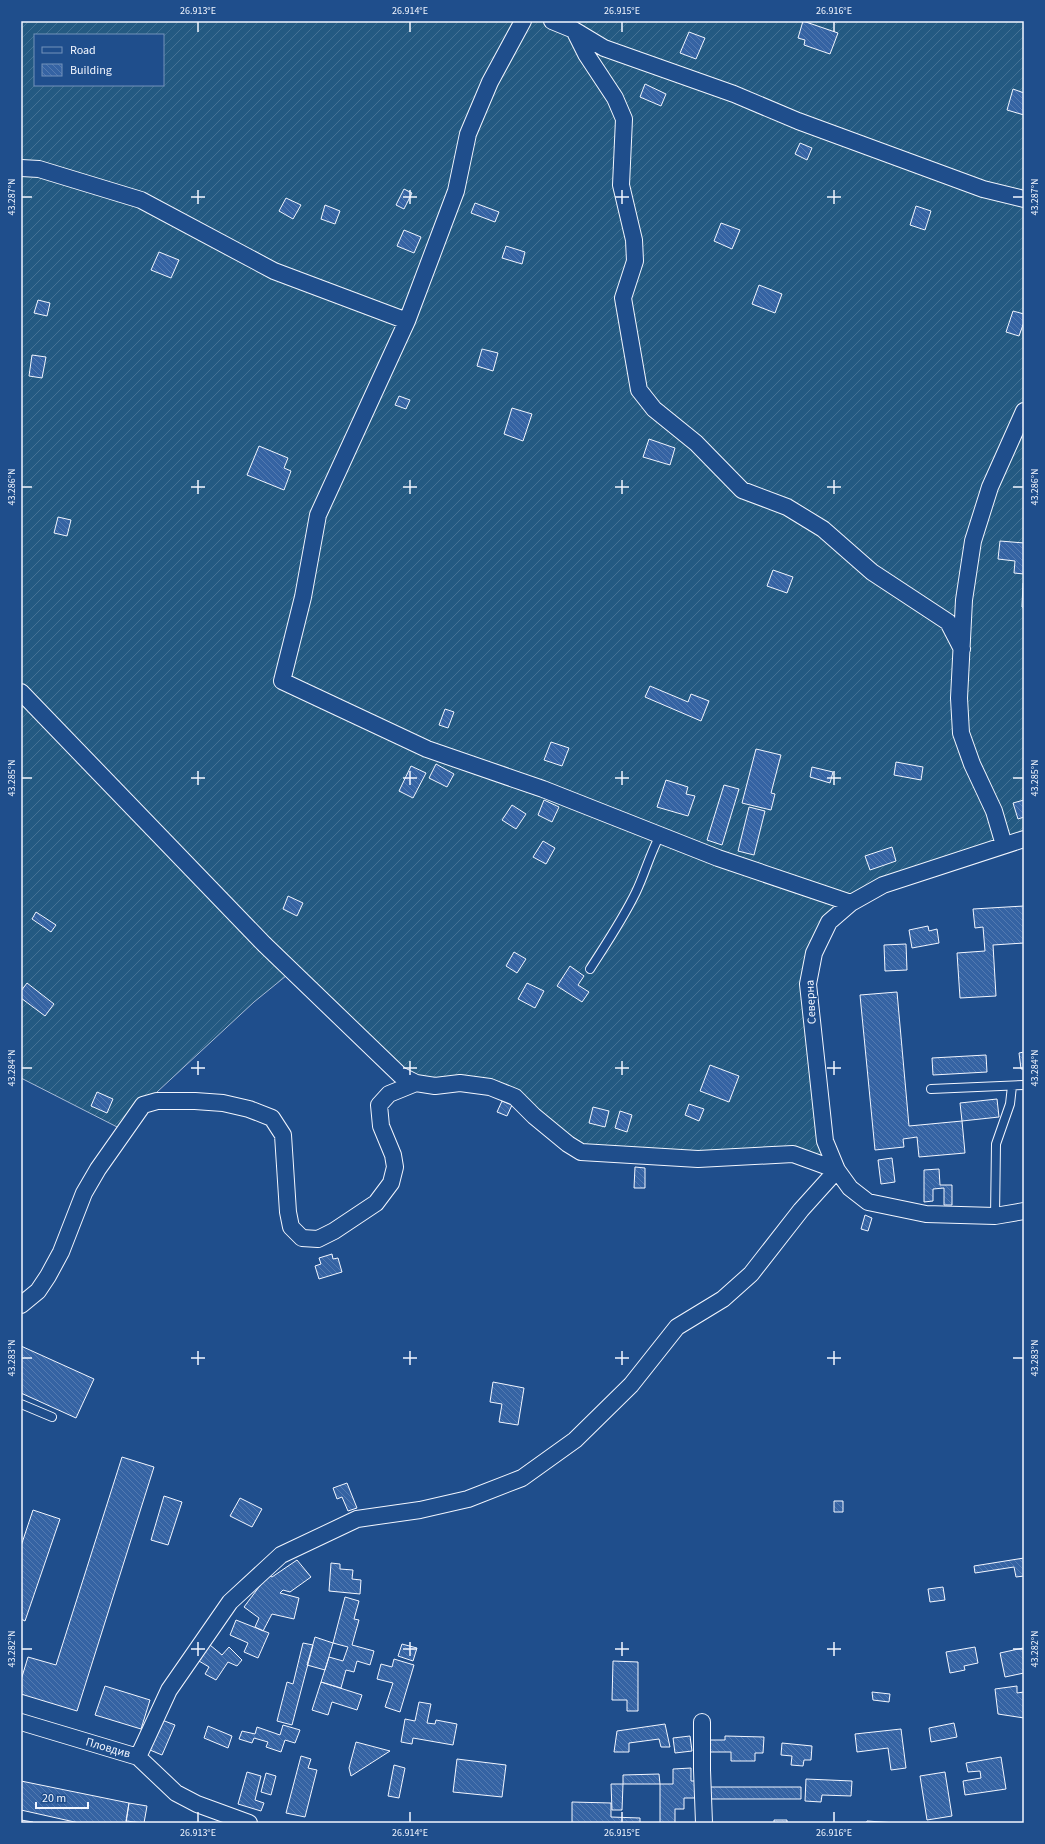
<svg xmlns="http://www.w3.org/2000/svg" width="1045" height="1844" font-family="'Source Sans 3',sans-serif">
	<defs>
		<pattern id="garden-furrows" width="10" height="10" patternUnits="userSpaceOnUse"><rect width="10" height="10" fill="#245a82"/><path d="M-1 1l2-2M0 10L10 0M9 11l2-2" fill="none" stroke="#447295"/></pattern>
		<pattern id="building-back-hatch" width="6" height="6" patternUnits="userSpaceOnUse"><rect width="6" height="6" fill="#3563a3"/><path d="M-1 5l2 2M0 0l6 6M5-1l2 2" fill="none" stroke="#537ab1"/></pattern>
	</defs>
	<rect width="100%" height="100%" fill="#1f4e8c"/>
	<path fill="url(#garden-furrows)" stroke="#a8bbd7" fill-rule="evenodd" d="M 21,21 L 1024,21 L 1024,839 L 883,885 L 829,922 L 808,984 L 837,1170 L 793,1154 L 581,1152 L 515,1097 L 416,1083 L 292,971 L 254,1002 L 143,1105 L 125,1131 L 21,1078 ZM 35,35 L 163,35 L 163,85 L 35,85 Z"/>
	<path fill="url(#building-back-hatch)" stroke="#f2f6ff" d="M 803,21 L 838,33 L 830,54 L 804,45 L 805,40 L 798,38 Z
		M 689,32 L 705,38 L 696,59 L 680,53 Z
		M 645,84 L 666,94 L 661,106 L 640,97 Z
		M 1013,89 L 1024,93 L 1024,115 L 1007,110 Z
		M 800,143 L 812,148 L 807,160 L 795,154 Z
		M 404,189 L 412,193 L 404,209 L 396,205 Z
		M 286,198 L 301,205 L 293,219 L 279,211 Z
		M 475,203 L 499,212 L 495,222 L 471,213 Z
		M 325,205 L 340,211 L 335,224 L 321,219 Z
		M 916,206 L 931,211 L 925,230 L 910,225 Z
		M 721,223 L 740,230 L 732,249 L 714,241 Z
		M 404,230 L 421,237 L 414,253 L 397,246 Z
		M 506,246 L 525,252 L 522,264 L 502,258 Z
		M 159,252 L 179,260 L 171,278 L 151,270 Z
		M 759,285 L 782,294 L 775,313 L 752,304 Z
		M 38,300 L 50,303 L 47,316 L 34,313 Z
		M 1013,311 L 1024,314 L 1024,322 L 1019,336 L 1006,332 Z
		M 482,349 L 498,353 L 493,371 L 477,366 Z
		M 32,355 L 46,357 L 42,378 L 29,376 Z
		M 399,396 L 410,400 L 406,409 L 395,405 Z
		M 512,408 L 532,414 L 523,441 L 504,434 Z
		M 649,439 L 675,448 L 670,465 L 643,457 Z
		M 259,446 L 288,458 L 284,468 L 291,471 L 284,490 L 247,475 Z
		M 58,517 L 71,520 L 67,536 L 54,533 Z
		M 1000,541 L 1024,543 L 1024,574 L 1014,573 L 1015,561 L 998,559 Z
		M 773,570 L 793,577 L 787,593 L 767,586 Z
		M 1023,583 L 1024,583 L 1024,608 L 1022,607 Z
		M 650,686 L 688,702 L 691,694 L 709,701 L 701,721 L 645,697 Z
		M 445,709 L 454,712 L 448,728 L 439,725 Z
		M 551,742 L 569,748 L 562,766 L 544,760 Z
		M 756,749 L 781,755 L 771,793 L 775,794 L 771,810 L 742,803 Z
		M 896,762 L 923,767 L 921,780 L 894,775 Z
		M 436,764 L 454,774 L 447,787 L 429,778 Z
		M 411,766 L 426,773 L 413,798 L 399,791 Z
		M 812,767 L 833,772 L 830,783 L 810,777 Z
		M 666,780 L 688,787 L 686,794 L 695,796 L 688,816 L 657,807 Z
		M 724,785 L 739,789 L 722,845 L 707,840 Z
		M 544,800 L 559,807 L 552,822 L 538,815 Z
		M 1024,800 L 1024,817 L 1018,819 L 1013,803 Z
		M 512,805 L 526,814 L 516,829 L 502,820 Z
		M 749,807 L 765,811 L 754,855 L 738,851 Z
		M 543,841 L 555,848 L 546,864 L 533,857 Z
		M 892,847 L 896,861 L 870,870 L 865,856 Z
		M 288,896 L 303,903 L 297,916 L 283,909 Z
		M 1024,906 L 1024,943 L 993,945 L 996,996 L 960,998 L 957,953 L 985,951 L 983,927 L 975,928 L 973,909 Z
		M 36,912 L 56,925 L 51,932 L 32,919 Z
		M 928,926 L 929,931 L 937,929 L 939,943 L 912,948 L 909,930 Z
		M 906,944 L 907,970 L 885,971 L 884,945 Z
		M 514,952 L 526,959 L 517,973 L 506,966 Z
		M 570,966 L 584,976 L 578,985 L 589,992 L 582,1002 L 557,986 Z
		M 27,983 L 54,1004 L 45,1016 L 21,998 L 21,991 Z
		M 527,983 L 544,991 L 535,1008 L 518,999 Z
		M 897,992 L 909,1126 L 962,1121 L 965,1153 L 919,1157 L 917,1137 L 903,1139 L 904,1147 L 875,1150 L 860,995 Z
		M 1024,1052 L 1024,1069 L 1021,1069 L 1019,1053 Z
		M 986,1055 L 987,1072 L 933,1075 L 932,1058 Z
		M 710,1065 L 739,1076 L 729,1102 L 700,1091 Z
		M 97,1092 L 113,1099 L 107,1113 L 91,1106 Z
		M 997,1099 L 999,1117 L 962,1121 L 960,1103 Z
		M 502,1101 L 512,1105 L 507,1116 L 497,1112 Z
		M 689,1104 L 704,1109 L 699,1121 L 685,1115 Z
		M 593,1107 L 609,1111 L 605,1127 L 589,1123 Z
		M 620,1111 L 632,1115 L 627,1132 L 615,1128 Z
		M 892,1158 L 895,1182 L 881,1184 L 878,1160 Z
		M 635,1167 L 645,1168 L 645,1188 L 634,1188 Z
		M 939,1169 L 940,1185 L 952,1185 L 952,1205 L 944,1205 L 944,1188 L 933,1189 L 933,1201 L 924,1202 L 924,1170 Z
		M 865,1215 L 872,1218 L 868,1231 L 861,1229 Z
		M 332,1254 L 333,1259 L 338,1258 L 342,1272 L 319,1279 L 315,1266 L 321,1264 L 319,1258 Z
		M 21,1346 L 94,1379 L 76,1418 L 21,1393 Z
		M 493,1382 L 524,1388 L 518,1425 L 499,1422 L 502,1404 L 490,1402 Z
		M 122,1457 L 154,1467 L 77,1711 L 21,1694 L 21,1680 L 28,1657 L 56,1665 Z
		M 347,1483 L 357,1508 L 348,1511 L 342,1497 L 337,1499 L 333,1488 Z
		M 164,1496 L 182,1502 L 168,1545 L 151,1540 Z
		M 240,1498 L 262,1509 L 252,1527 L 230,1516 Z
		M 834,1501 L 843,1501 L 843,1512 L 834,1512 Z
		M 33,1510 L 60,1519 L 25,1621 L 21,1619 L 21,1546 Z
		M 1024,1558 L 1024,1576 L 1016,1577 L 1014,1567 L 975,1573 L 974,1566 Z
		M 297,1560 L 311,1577 L 290,1592 L 283,1590 L 280,1593 L 299,1598 L 294,1619 L 272,1614 L 263,1631 L 255,1627 L 259,1618 L 244,1607 L 268,1575 L 272,1577 Z
		M 331,1563 L 340,1564 L 340,1569 L 353,1570 L 352,1579 L 361,1580 L 360,1594 L 329,1591 Z
		M 943,1587 L 945,1600 L 930,1602 L 928,1589 Z
		M 345,1597 L 359,1601 L 354,1619 L 359,1620 L 352,1645 L 374,1651 L 370,1665 L 357,1661 L 354,1672 L 346,1670 L 341,1688 L 321,1682 L 329,1657 L 343,1661 L 348,1647 L 333,1643 Z
		M 236,1620 L 269,1633 L 258,1658 L 244,1652 L 248,1643 L 230,1635 Z
		M 315,1637 L 333,1643 L 325,1670 L 307,1665 Z
		M 303,1643 L 313,1645 L 292,1725 L 277,1721 L 287,1682 L 293,1684 Z
		M 402,1644 L 417,1648 L 413,1661 L 398,1656 Z
		M 210,1645 L 222,1655 L 229,1647 L 242,1660 L 237,1666 L 228,1662 L 216,1680 L 205,1674 L 209,1667 L 199,1661 Z
		M 975,1647 L 978,1663 L 964,1666 L 965,1670 L 950,1673 L 946,1652 Z
		M 1023,1648 L 1024,1673 L 1005,1677 L 1000,1653 Z
		M 394,1659 L 414,1665 L 400,1712 L 385,1707 L 393,1683 L 377,1679 L 381,1664 L 392,1667 Z
		M 613,1661 L 638,1662 L 638,1711 L 627,1711 L 627,1700 L 612,1700 Z
		M 321,1682 L 362,1695 L 357,1710 L 332,1702 L 328,1715 L 312,1710 Z
		M 105,1686 L 150,1700 L 141,1729 L 95,1715 Z
		M 1017,1686 L 1017,1693 L 1024,1692 L 1024,1718 L 998,1714 L 995,1689 Z
		M 872,1692 L 890,1694 L 889,1702 L 873,1700 Z
		M 419,1702 L 431,1704 L 427,1723 L 435,1724 L 436,1720 L 457,1724 L 453,1745 L 413,1738 L 412,1744 L 401,1742 L 405,1719 L 415,1721 Z
		M 162,1720 L 175,1725 L 162,1755 L 150,1750 Z
		M 954,1723 L 957,1737 L 931,1742 L 929,1728 Z
		M 665,1724 L 670,1747 L 661,1747 L 659,1739 L 629,1743 L 629,1752 L 614,1752 L 617,1731 Z
		M 283,1725 L 300,1730 L 295,1743 L 285,1740 L 281,1752 L 266,1747 L 268,1742 L 254,1738 L 252,1743 L 239,1739 L 242,1731 L 255,1734 L 257,1727 L 280,1735 Z
		M 208,1726 L 232,1736 L 228,1748 L 204,1738 Z
		M 901,1729 L 906,1768 L 891,1770 L 888,1748 L 857,1752 L 855,1734 Z
		M 690,1736 L 692,1751 L 675,1753 L 673,1738 Z
		M 725,1736 L 764,1737 L 763,1753 L 755,1753 L 755,1761 L 731,1761 L 731,1752 L 710,1752 L 710,1740 L 725,1740 Z
		M 356,1742 L 390,1751 L 351,1776 L 349,1768 Z
		M 782,1743 L 812,1746 L 811,1760 L 804,1760 L 803,1766 L 791,1765 L 792,1756 L 781,1755 Z
		M 301,1756 L 311,1759 L 308,1768 L 317,1770 L 305,1817 L 286,1813 Z
		M 1001,1757 L 1006,1789 L 965,1795 L 963,1781 L 981,1778 L 980,1771 L 968,1772 L 966,1763 Z
		M 457,1759 L 506,1765 L 502,1797 L 453,1792 Z
		M 394,1765 L 405,1768 L 399,1798 L 388,1796 Z
		M 691,1768 L 691,1781 L 698,1781 L 698,1798 L 684,1798 L 684,1809 L 675,1809 L 675,1823 L 660,1823 L 660,1784 L 673,1784 L 673,1769 Z
		M 247,1772 L 261,1776 L 255,1800 L 264,1803 L 261,1811 L 238,1804 Z
		M 945,1772 L 952,1816 L 927,1820 L 920,1776 Z
		M 266,1773 L 276,1776 L 271,1795 L 261,1792 Z
		M 659,1774 L 660,1784 L 623,1784 L 623,1775 Z
		M 806,1779 L 852,1781 L 851,1796 L 822,1795 L 821,1802 L 805,1801 Z
		M 21,1781 L 129,1803 L 126,1823 L 79,1823 L 21,1810 Z
		M 611,1784 L 623,1784 L 622,1810 L 612,1810 Z
		M 708,1787 L 801,1787 L 801,1799 L 708,1799 Z
		M 572,1802 L 611,1803 L 611,1817 L 640,1818 L 640,1823 L 572,1823 Z
		M 129,1803 L 147,1806 L 144,1823 L 126,1821 Z
		M 21,1820 L 33,1822 L 33,1823 L 21,1823 Z
		M 774,1820 L 787,1820 L 787,1823 L 774,1823 Z
		M 867,1821 L 896,1823 L 866,1823 Z"/>
	<g fill="none" stroke-linecap="round" stroke-linejoin="round">
		<g stroke="#f2f6ff" stroke-width="10">
			<path id="lane" d="M 590,969 C 606,944 623,919 636,892 C 645,873 650,854 660,835
				M 931,1089 L 1024,1085
				M 995,1216 L 996,1144 L 1010,1104 L 1012,1086
				M 21,1404 L 52,1417"/>
		</g>
		<g stroke="#f2f6ff" stroke-width="18">
			<path id="street" d="M 523,21 L 490,82 L 468,134 L 456,191 L 407,321 L 318,515 L 303,597 L 282,681 L 427,749 L 543,789 L 718,858 L 851,903
				M 552,21 L 574,30 L 604,48 L 734,94 L 798,121 L 983,189 L 1024,199
				M 574,30 L 586,54 L 615,98 L 624,119 L 621,185 L 634,240 L 635,261 L 623,298 L 639,390 L 654,409 L 696,443 L 742,490 L 787,507 L 823,529 L 872,572 L 948,622 L 962,649
				M 21,168 L 39,169 L 141,200 L 274,271 L 407,321
				M 21,692 L 264,944 L 400,1075 L 416,1083 L 435,1086 L 460,1083 L 490,1087 L 515,1097 L 534,1116 L 568,1144 L 581,1152 L 698,1159 L 793,1154 L 837,1170 L 801,1210 L 751,1274 L 723,1299 L 677,1327 L 631,1385 L 575,1440 L 522,1478 L 468,1499 L 420,1510 L 357,1519 L 281,1555 L 230,1602 L 169,1690 L 138,1757
				M 1024,839 L 883,885 L 851,903 L 829,922 L 814,953 L 808,984 L 825,1141 L 837,1170 L 850,1188 L 868,1202 L 926,1214 L 995,1216 L 1024,1211
				M 1004,845 L 994,811 L 972,764 L 961,733 L 959,698 L 964,600 L 973,541 L 990,487 L 1024,411
				M 21,1305 L 38,1291 L 48,1276 L 61,1252 L 84,1193 L 98,1169 L 143,1105 L 157,1101 L 195,1101 L 223,1103 L 249,1109 L 272,1118 L 283,1135 L 288,1212 L 291,1227 L 302,1238 L 318,1239 L 334,1231 L 376,1203 L 391,1183 L 395,1167 L 393,1155 L 381,1126 L 379,1105 L 389,1094 L 416,1083
				M 21,1722 L 138,1757 L 176,1793 L 197,1804 L 249,1823
				M 702,1722 L 702,1770 L 704,1823"/>
		</g>
		<use href="#lane" stroke="#1f4e8c" stroke-width="8"/>
		<use href="#street" stroke="#1f4e8c" stroke-width="16"/>
	</g>
	<path fill="none" stroke="#f2f6ff" stroke-width="1.5" d="M 198,22 L 198,32M 410,22 L 410,32M 622,22 L 622,32M 834,22 L 834,32M 198,190 L 198,204M 410,190 L 410,204M 622,190 L 622,204M 834,190 L 834,204M 22,197 L 32,197M 191,197 L 205,197M 403,197 L 417,197M 615,197 L 629,197M 827,197 L 841,197M 1013,197 L 1023,197M 198,480 L 198,494M 410,480 L 410,494M 622,480 L 622,494M 834,480 L 834,494M 22,487 L 32,487M 191,487 L 205,487M 403,487 L 417,487M 615,487 L 629,487M 827,487 L 841,487M 1013,487 L 1023,487M 198,771 L 198,785M 410,771 L 410,785M 622,771 L 622,785M 834,771 L 834,785M 22,778 L 32,778M 191,778 L 205,778M 403,778 L 417,778M 615,778 L 629,778M 827,778 L 841,778M 1013,778 L 1023,778M 198,1061 L 198,1075M 410,1061 L 410,1075M 622,1061 L 622,1075M 834,1061 L 834,1075M 22,1068 L 32,1068M 191,1068 L 205,1068M 403,1068 L 417,1068M 615,1068 L 629,1068M 827,1068 L 841,1068M 1013,1068 L 1023,1068M 198,1351 L 198,1365M 410,1351 L 410,1365M 622,1351 L 622,1365M 834,1351 L 834,1365M 22,1358 L 32,1358M 191,1358 L 205,1358M 403,1358 L 417,1358M 615,1358 L 629,1358M 827,1358 L 841,1358M 1013,1358 L 1023,1358M 198,1642 L 198,1656M 410,1642 L 410,1656M 622,1642 L 622,1656M 834,1642 L 834,1656M 22,1649 L 32,1649M 191,1649 L 205,1649M 403,1649 L 417,1649M 615,1649 L 629,1649M 827,1649 L 841,1649M 1013,1649 L 1023,1649M 198,1812 L 198,1822M 410,1812 L 410,1822M 622,1812 L 622,1822M 834,1812 L 834,1822"/>
	<g text-anchor="middle" dominant-baseline="central" stroke-width="3" stroke-linejoin="round" paint-order="stroke">
		<g font-size="12" fill="#f2f6ff" stroke="#1f4e8c">
			<text transform="translate(811 1002) rotate(-93)">Северна</text>
			<text transform="translate(108 1748) rotate(16)">Пловдив</text>
		</g>
	</g>
	<rect width="1045" height="1844" fill="none" stroke="#1f4e8c" stroke-width="44"/>
	<rect x="34" y="34" width="130" height="52" fill="#1f4e8c" stroke="#7391ba"/>
	<rect x="42" y="47" width="20" height="6" fill="#1f4e8c" stroke="#7391ba"/>
	<text x="70" y="54" font-size="12" fill="#f2f6ff">Road</text>
	<rect x="42" y="64" width="20" height="12" fill="url(#building-back-hatch)" stroke="#7391ba"/>
	<text x="70" y="74" font-size="12" fill="#f2f6ff">Building</text>
	<path d="M36 1802v6h52v-6" fill="none" stroke="#f2f6ff" stroke-width="2"/>
	<text x="42" y="1802" font-size="12" fill="#f2f6ff" stroke="#1f4e8c" stroke-width="3" paint-order="stroke">20 m</text>
	<rect x="22" y="22" width="1001" height="1800" fill="none" stroke="#f2f6ff" stroke-width="1.5"/>
	<g font-size="10" text-anchor="middle" fill="#f2f6ff">
		<text x="198" y="14">26.913°E</text>
		<text x="410" y="14">26.914°E</text>
		<text x="622" y="14">26.915°E</text>
		<text x="834" y="14">26.916°E</text>
		<text transform="translate(11 197) rotate(-90)" y="4">43.287°N</text>
		<text transform="translate(1034 197) rotate(-90)" y="4">43.287°N</text>
		<text transform="translate(11 487) rotate(-90)" y="4">43.286°N</text>
		<text transform="translate(1034 487) rotate(-90)" y="4">43.286°N</text>
		<text transform="translate(11 778) rotate(-90)" y="4">43.285°N</text>
		<text transform="translate(1034 778) rotate(-90)" y="4">43.285°N</text>
		<text transform="translate(11 1068) rotate(-90)" y="4">43.284°N</text>
		<text transform="translate(1034 1068) rotate(-90)" y="4">43.284°N</text>
		<text transform="translate(11 1358) rotate(-90)" y="4">43.283°N</text>
		<text transform="translate(1034 1358) rotate(-90)" y="4">43.283°N</text>
		<text transform="translate(11 1649) rotate(-90)" y="4">43.282°N</text>
		<text transform="translate(1034 1649) rotate(-90)" y="4">43.282°N</text>
		<text x="198" y="1836">26.913°E</text>
		<text x="410" y="1836">26.914°E</text>
		<text x="622" y="1836">26.915°E</text>
		<text x="834" y="1836">26.916°E</text>
	</g>
</svg>
